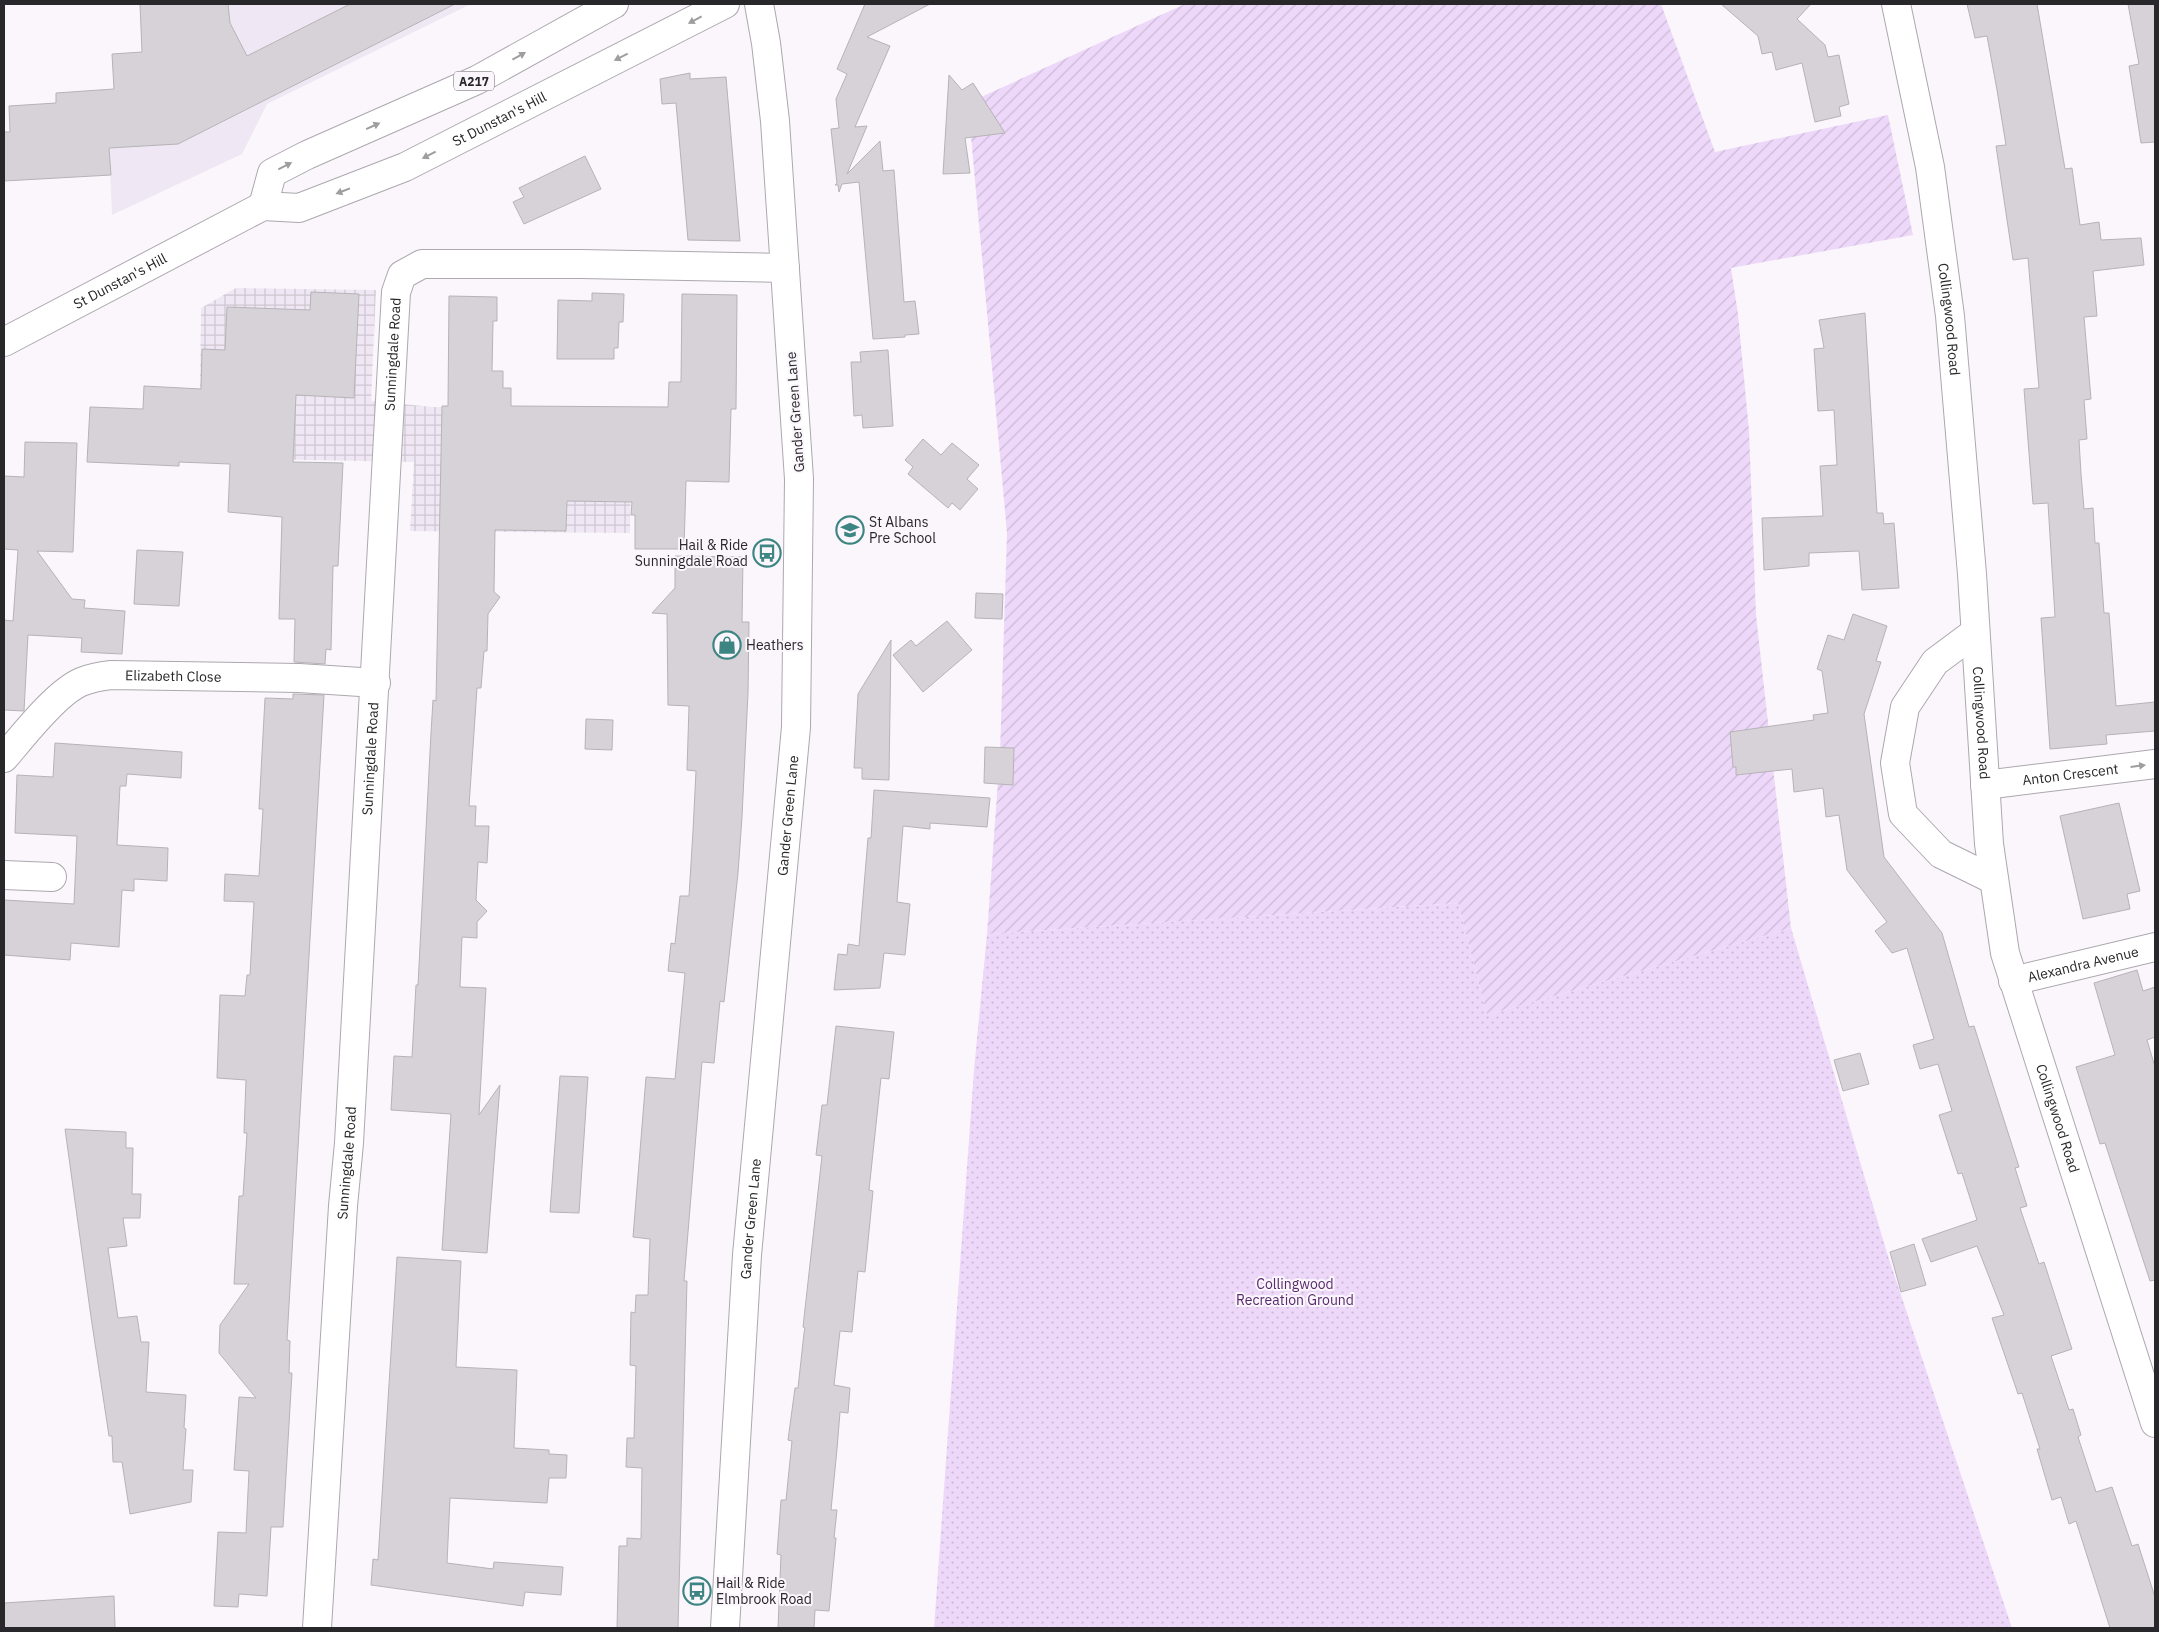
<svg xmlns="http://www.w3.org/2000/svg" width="2159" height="1632" font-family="'IBM Plex Sans',sans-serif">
	<defs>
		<pattern id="industrial-grid" width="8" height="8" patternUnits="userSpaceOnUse" patternTransform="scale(1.25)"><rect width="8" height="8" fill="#f0e7f4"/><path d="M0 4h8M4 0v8" fill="none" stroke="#cec6d1"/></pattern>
		<pattern id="park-dots" width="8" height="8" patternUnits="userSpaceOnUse" patternTransform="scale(1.25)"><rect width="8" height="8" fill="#eed8fa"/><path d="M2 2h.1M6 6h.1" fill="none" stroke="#ccb9d6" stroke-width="1.8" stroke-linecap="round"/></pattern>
		<pattern id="garden-furrows" width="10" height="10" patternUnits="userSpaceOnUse" patternTransform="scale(1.25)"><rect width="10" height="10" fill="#eed8fa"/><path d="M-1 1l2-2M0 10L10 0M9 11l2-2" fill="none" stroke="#ccb9d6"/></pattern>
	</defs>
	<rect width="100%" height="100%" fill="#faf6fc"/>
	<path fill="#f0e7f4" d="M 140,4 L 471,4 L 267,104 L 242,154 L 112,215 L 109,148 L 120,147 L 142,53 Z"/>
	<path fill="url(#industrial-grid)" d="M 236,288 L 376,290 L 371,401 L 433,407 L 632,407 L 630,533 L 410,531 L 414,462 L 199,458 L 201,308 Z"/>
	<path fill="url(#park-dots)" d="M 1458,903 L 1487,1015 L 1791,928 L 1887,1253 L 2012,1628 L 934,1628 L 974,1070 L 987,934 Z"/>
	<path fill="url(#garden-furrows)" d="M 1185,4 L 1661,4 L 1715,152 L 1888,115 L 1913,235 L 1731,268 L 1738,314 L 1749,431 L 1756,615 L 1791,928 L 1487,1015 L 1458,903 L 987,934 L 1000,753 L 1007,533 L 968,103 Z"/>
	<path fill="#d6d2d8" stroke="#b6b3b8" d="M 140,4 L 228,4 L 230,23 L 247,56 L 350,4 L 455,4 L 178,144 L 109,148 L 111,175 L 4,181 L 4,132 L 10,132 L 9,106 L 56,103 L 56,93 L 114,89 L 112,54 L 142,52 Z
		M 865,4 L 930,4 L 867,37 L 890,46 L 855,127 L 867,126 L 847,174 L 880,141 L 883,171 L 894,170 L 904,302 L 915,301 L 919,334 L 905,335 L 905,337 L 873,339 L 859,182 L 842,184 L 839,192 L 838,185 L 835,185 L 837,183 L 831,129 L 839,128 L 836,99 L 847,74 L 837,69 Z
		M 1721,4 L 1811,4 L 1797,19 L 1825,45 L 1828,57 L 1839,55 L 1849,104 L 1839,107 L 1841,116 L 1815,122 L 1802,63 L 1776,70 L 1772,52 L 1762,54 L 1758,36 Z
		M 1967,4 L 2037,4 L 2065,169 L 2072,168 L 2080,225 L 2099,222 L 2101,240 L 2141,238 L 2144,265 L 2093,271 L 2097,316 L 2084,317 L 2091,399 L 2084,400 L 2087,439 L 2079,440 L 2081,474 L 2084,509 L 2093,508 L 2095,543 L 2099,543 L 2104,613 L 2109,613 L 2116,706 L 2155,702 L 2155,731 L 2106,735 L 2107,744 L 2050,749 L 2041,618 L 2055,617 L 2048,503 L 2033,504 L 2024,389 L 2039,388 L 2028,258 L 2013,260 L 1996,146 L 2006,145 L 1997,90 L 1987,36 L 1975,38 Z
		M 2128,4 L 2155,4 L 2155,142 L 2141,143 L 2129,66 L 2139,64 Z
		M 690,73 L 690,79 L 726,77 L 740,241 L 688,240 L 676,103 L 662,104 L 660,79 Z
		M 949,75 L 962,90 L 973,83 L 1005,133 L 965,138 L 970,173 L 943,174 Z
		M 585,156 L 601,189 L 524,224 L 513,202 L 524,197 L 519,188 Z
		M 311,292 L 359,294 L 354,398 L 296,395 L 293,462 L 343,463 L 338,566 L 333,566 L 331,650 L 326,649 L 325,664 L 294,662 L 295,619 L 279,619 L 282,517 L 228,512 L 230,464 L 179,462 L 179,466 L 87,462 L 90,407 L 143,409 L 144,386 L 201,389 L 202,349 L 225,350 L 227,307 L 310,310 Z
		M 592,293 L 624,294 L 623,322 L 619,322 L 618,348 L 614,348 L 614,359 L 557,359 L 558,300 L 592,301 Z
		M 682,294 L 737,295 L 736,409 L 731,409 L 729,482 L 686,481 L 684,549 L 635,549 L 635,515 L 631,515 L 632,502 L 567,501 L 566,531 L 495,530 L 494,592 L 500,597 L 488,614 L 487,651 L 484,651 L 481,688 L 477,688 L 469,806 L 476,806 L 475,826 L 489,826 L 487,863 L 478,862 L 476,900 L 487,911 L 477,922 L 477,938 L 462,937 L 460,987 L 486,988 L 479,1115 L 500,1085 L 487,1253 L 442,1250 L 451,1114 L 391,1110 L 394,1056 L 412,1057 L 416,985 L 418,985 L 431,733 L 433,700 L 436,701 L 442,406 L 448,406 L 449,296 L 497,297 L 497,321 L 493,321 L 492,371 L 503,371 L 503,388 L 511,388 L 511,406 L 668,407 L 669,382 L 681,382 Z
		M 1865,313 L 1877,513 L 1883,513 L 1884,524 L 1894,523 L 1899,588 L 1862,590 L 1859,551 L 1809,553 L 1809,566 L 1764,570 L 1762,518 L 1823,516 L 1820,466 L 1837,465 L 1834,410 L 1818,411 L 1814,349 L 1824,348 L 1819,320 Z
		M 888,350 L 893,426 L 863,428 L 862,415 L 854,416 L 851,362 L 861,362 L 860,352 Z
		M 923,439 L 941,455 L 952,443 L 979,465 L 967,479 L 978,489 L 960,510 L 952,503 L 948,508 L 908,474 L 913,467 L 905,460 Z
		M 25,442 L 77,443 L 73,552 L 37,551 L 72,599 L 85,600 L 84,608 L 125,611 L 122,654 L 81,652 L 82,638 L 28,635 L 24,711 L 4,710 L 4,620 L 13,621 L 18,550 L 4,549 L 4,476 L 24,477 Z
		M 137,550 L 183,552 L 179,606 L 134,604 Z
		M 675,556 L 743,557 L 742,622 L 749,622 L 748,693 L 742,817 L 738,873 L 724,1002 L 720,1001 L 714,1063 L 702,1062 L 684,1281 L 687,1281 L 678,1628 L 617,1628 L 619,1546 L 627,1546 L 627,1538 L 641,1539 L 642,1468 L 626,1467 L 627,1438 L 634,1438 L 636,1366 L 630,1365 L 631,1312 L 635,1313 L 636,1295 L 648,1295 L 650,1239 L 633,1237 L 646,1077 L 675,1079 L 685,973 L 668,971 L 671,943 L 675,944 L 680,896 L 689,896 L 693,831 L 696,771 L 687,770 L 689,706 L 668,705 L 667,614 L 652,613 L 675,588 Z
		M 976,593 L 1003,594 L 1002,619 L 975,618 Z
		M 1853,614 L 1887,626 L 1876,661 L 1881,662 L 1864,714 L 1884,857 L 1942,933 L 1969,1027 L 1974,1026 L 2019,1167 L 2015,1168 L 2027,1206 L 2020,1208 L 2039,1264 L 2044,1262 L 2072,1349 L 2051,1356 L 2069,1410 L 2073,1409 L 2081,1435 L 2078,1437 L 2096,1492 L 2112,1487 L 2132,1546 L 2138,1544 L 2155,1597 L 2155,1628 L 2110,1628 L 2076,1521 L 2069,1524 L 2061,1497 L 2052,1500 L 2037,1449 L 2040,1449 L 2022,1393 L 2018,1394 L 1992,1318 L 2004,1315 L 1977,1246 L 1931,1262 L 1922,1239 L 1977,1220 L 1962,1173 L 1958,1174 L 1939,1115 L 1952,1111 L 1938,1064 L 1920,1069 L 1913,1045 L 1934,1039 L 1907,948 L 1892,953 L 1875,931 L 1887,922 L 1847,870 L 1839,815 L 1826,817 L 1823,788 L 1794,792 L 1792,769 L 1736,775 L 1736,767 L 1733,767 L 1730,732 L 1814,720 L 1813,715 L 1828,713 L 1822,671 L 1817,669 L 1828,635 L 1844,640 Z
		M 947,621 L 972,650 L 923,692 L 893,655 L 911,640 L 916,646 Z
		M 891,640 L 889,780 L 862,779 L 862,768 L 854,768 L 858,694 Z
		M 293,694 L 324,695 L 287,1340 L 290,1341 L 289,1373 L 292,1373 L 283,1527 L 271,1527 L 267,1596 L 239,1594 L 238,1607 L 214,1606 L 218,1532 L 246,1533 L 249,1471 L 234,1470 L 239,1397 L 256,1398 L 219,1353 L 220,1325 L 249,1284 L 234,1284 L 239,1196 L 243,1196 L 245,1165 L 247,1133 L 244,1133 L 246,1080 L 217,1078 L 220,995 L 245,996 L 247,975 L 250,975 L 254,902 L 224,901 L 225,874 L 259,876 L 263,809 L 259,809 L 265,698 L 293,699 Z
		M 586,719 L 613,720 L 612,750 L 585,749 Z
		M 55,743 L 182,752 L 181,778 L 127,774 L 126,786 L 120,786 L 117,845 L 168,848 L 167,881 L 134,879 L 134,891 L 122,890 L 119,947 L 71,943 L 70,960 L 4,955 L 4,900 L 74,904 L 77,836 L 15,833 L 17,775 L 53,777 Z
		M 985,747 L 1014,748 L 1013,785 L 984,783 Z
		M 874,790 L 990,798 L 987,827 L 930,823 L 930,829 L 903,826 L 897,902 L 910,904 L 905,955 L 884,953 L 880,988 L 834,990 L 838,954 L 847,955 L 848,944 L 859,946 L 868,838 L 871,838 Z
		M 2119,803 L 2140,891 L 2127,894 L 2130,909 L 2083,919 L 2060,816 Z
		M 2137,970 L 2143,991 L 2155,987 L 2155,1037 L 2147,1040 L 2155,1067 L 2155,1280 L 2150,1281 L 2105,1143 L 2100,1144 L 2076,1067 L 2115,1055 L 2094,983 Z
		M 836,1026 L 894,1032 L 889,1079 L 881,1078 L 869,1190 L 873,1191 L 865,1272 L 858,1271 L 852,1332 L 840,1331 L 834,1385 L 850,1388 L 848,1413 L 840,1412 L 837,1449 L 831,1510 L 837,1510 L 834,1538 L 836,1538 L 829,1611 L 815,1610 L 814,1628 L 778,1628 L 781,1555 L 777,1554 L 781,1500 L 786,1500 L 792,1441 L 788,1440 L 795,1388 L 798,1388 L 804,1333 L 805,1328 L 803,1327 L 822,1156 L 816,1155 L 822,1105 L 827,1105 Z
		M 1860,1053 L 1869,1084 L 1843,1091 L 1834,1060 Z
		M 560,1076 L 588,1077 L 579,1213 L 550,1212 Z
		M 65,1129 L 126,1132 L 126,1148 L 133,1148 L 132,1194 L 141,1194 L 140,1218 L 123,1218 L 127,1246 L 108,1248 L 118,1318 L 137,1316 L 141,1342 L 149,1342 L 146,1392 L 186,1395 L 184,1428 L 186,1429 L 183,1470 L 193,1470 L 191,1502 L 130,1514 L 122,1462 L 113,1462 L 112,1436 L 109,1436 L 91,1317 Z
		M 1914,1244 L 1926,1285 L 1901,1292 L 1890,1252 Z
		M 397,1257 L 461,1261 L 456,1367 L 517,1370 L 514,1448 L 549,1450 L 549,1454 L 567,1455 L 566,1478 L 549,1478 L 547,1503 L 450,1498 L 447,1563 L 493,1569 L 494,1562 L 563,1567 L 561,1595 L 525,1592 L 523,1606 L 371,1585 L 373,1559 L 378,1560 Z
		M 114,1596 L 115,1628 L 4,1628 L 4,1603 Z"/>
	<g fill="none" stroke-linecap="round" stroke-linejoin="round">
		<g stroke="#aca8ae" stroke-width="30">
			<g id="minor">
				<path d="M 1974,633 L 1935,662 L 1905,707 L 1895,763 L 1903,814 L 1941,854 L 1994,880"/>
				<path id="s1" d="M 4,758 C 22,737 56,693 81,682 C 91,678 101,676 111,675 L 299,678 L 376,683"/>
				<path id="s2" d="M 1985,785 L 2155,764"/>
				<path d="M 4,875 L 52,877"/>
				<path id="s3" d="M 2013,981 L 2155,947"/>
				<path id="s4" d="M 317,1628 L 343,1206 L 349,1143 L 396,292 L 402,275 L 422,264 L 581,264 L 785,268"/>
			</g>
		</g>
		<g stroke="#aca8ae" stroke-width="30">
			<g id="tertiary">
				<path id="s5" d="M 1896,4 L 1930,167 L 1950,316 L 1972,574 L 1989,844 L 2005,953 L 2155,1423"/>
				<path id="s6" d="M 725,1628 L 747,1255 L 796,727 L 799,479 L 775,121 L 766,43 L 759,4"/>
			</g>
		</g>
		<g stroke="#aca8ae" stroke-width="30">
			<g id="trunk">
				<path d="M 263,206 L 272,173 L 307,155 L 477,80 L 614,4"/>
				<path id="s7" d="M 4,342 L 263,206 L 299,208 L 405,167 L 725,4"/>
			</g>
		</g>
		<use href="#minor" stroke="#fff" stroke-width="28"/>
		<use href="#tertiary" stroke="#fff" stroke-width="28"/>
		<use href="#trunk" stroke="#fff" stroke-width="28"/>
	</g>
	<defs><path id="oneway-solid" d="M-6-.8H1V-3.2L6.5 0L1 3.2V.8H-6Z" transform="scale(1.25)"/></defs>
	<g fill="#9e9e9f">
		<use href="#oneway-solid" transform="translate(695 20) rotate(152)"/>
		<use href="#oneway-solid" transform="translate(519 56) rotate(-29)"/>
		<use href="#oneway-solid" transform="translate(621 57) rotate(153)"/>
		<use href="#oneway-solid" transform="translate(373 126) rotate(-24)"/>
		<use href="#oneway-solid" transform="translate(429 155) rotate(153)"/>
		<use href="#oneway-solid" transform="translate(285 166) rotate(-27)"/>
		<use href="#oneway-solid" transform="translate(343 191) rotate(159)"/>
		<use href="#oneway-solid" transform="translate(2138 766) rotate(-7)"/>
	</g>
	<defs>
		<g id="school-ring" transform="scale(1.4375)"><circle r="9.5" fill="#faf6fc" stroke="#3d8583" stroke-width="1.5"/><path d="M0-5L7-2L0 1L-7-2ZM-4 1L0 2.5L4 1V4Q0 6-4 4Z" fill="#3d8583"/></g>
		<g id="bus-ring" transform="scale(1.4375)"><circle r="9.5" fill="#faf6fc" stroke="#3d8583" stroke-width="1.5"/><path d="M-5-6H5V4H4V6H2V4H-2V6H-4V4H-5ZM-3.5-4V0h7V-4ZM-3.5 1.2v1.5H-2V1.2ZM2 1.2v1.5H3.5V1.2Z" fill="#3d8583"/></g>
		<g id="shop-ring" transform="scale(1.4375)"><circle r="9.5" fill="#faf6fc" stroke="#3d8583" stroke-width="1.5"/><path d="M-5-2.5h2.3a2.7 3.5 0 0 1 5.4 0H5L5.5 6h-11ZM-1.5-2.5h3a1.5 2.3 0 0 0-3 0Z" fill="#3d8583"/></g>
	</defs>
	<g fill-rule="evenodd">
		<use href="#school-ring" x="850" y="530"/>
		<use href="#bus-ring" x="767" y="553"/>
		<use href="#shop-ring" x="727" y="645"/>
		<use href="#bus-ring" x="697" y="1591"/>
	</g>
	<g text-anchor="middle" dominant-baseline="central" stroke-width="4" stroke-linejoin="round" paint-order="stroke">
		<rect fill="#faf6fc" stroke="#676568" stroke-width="1" x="454" y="71.5" width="40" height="19" rx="4"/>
		<g font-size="12" font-weight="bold" fill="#282729">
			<text x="474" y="81">A217</text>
		</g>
		<g font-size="14" fill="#282729" stroke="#faf6fc">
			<text stroke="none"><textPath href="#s7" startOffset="548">St Dunstan's Hill</textPath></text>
			<text stroke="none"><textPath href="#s7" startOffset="131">St Dunstan's Hill</textPath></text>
			<text stroke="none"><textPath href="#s5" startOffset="320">Collingwood Road</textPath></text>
			<text stroke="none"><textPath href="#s4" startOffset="1276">Sunningdale Road</textPath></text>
			<text transform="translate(795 412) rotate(-94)">Gander Green Lane</text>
			<text stroke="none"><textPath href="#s1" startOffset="202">Elizabeth Close</textPath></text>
			<text stroke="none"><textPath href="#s5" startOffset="725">Collingwood Road</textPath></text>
			<text stroke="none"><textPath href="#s4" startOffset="871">Sunningdale Road</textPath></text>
			<text stroke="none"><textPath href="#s2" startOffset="86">Anton Crescent</textPath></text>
			<text stroke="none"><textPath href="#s6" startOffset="815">Gander Green Lane</textPath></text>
			<text stroke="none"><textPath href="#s3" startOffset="72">Alexandra Avenue</textPath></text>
			<text stroke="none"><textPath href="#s5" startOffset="1130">Collingwood Road</textPath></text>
			<text stroke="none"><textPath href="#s4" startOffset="466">Sunningdale Road</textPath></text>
			<text stroke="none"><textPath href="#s6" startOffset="410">Gander Green Lane</textPath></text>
		</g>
		<g font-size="14" fill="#282729" stroke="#faf6fc" text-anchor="start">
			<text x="869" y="522">St Albans<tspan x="869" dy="16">Pre School</tspan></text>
			<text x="748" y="545" text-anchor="end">Hail &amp; Ride<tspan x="748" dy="16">Sunningdale Road</tspan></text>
			<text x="746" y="645">Heathers</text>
			<text x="716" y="1583">Hail &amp; Ride<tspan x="716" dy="16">Elmbrook Road</tspan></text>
		</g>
		<g font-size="14" fill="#592a6e" stroke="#faf6fc">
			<text x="1295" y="1284">Collingwood<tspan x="1295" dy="16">Recreation Ground</tspan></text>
		</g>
	</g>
	<rect width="2159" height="1632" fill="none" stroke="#282729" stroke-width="10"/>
</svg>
